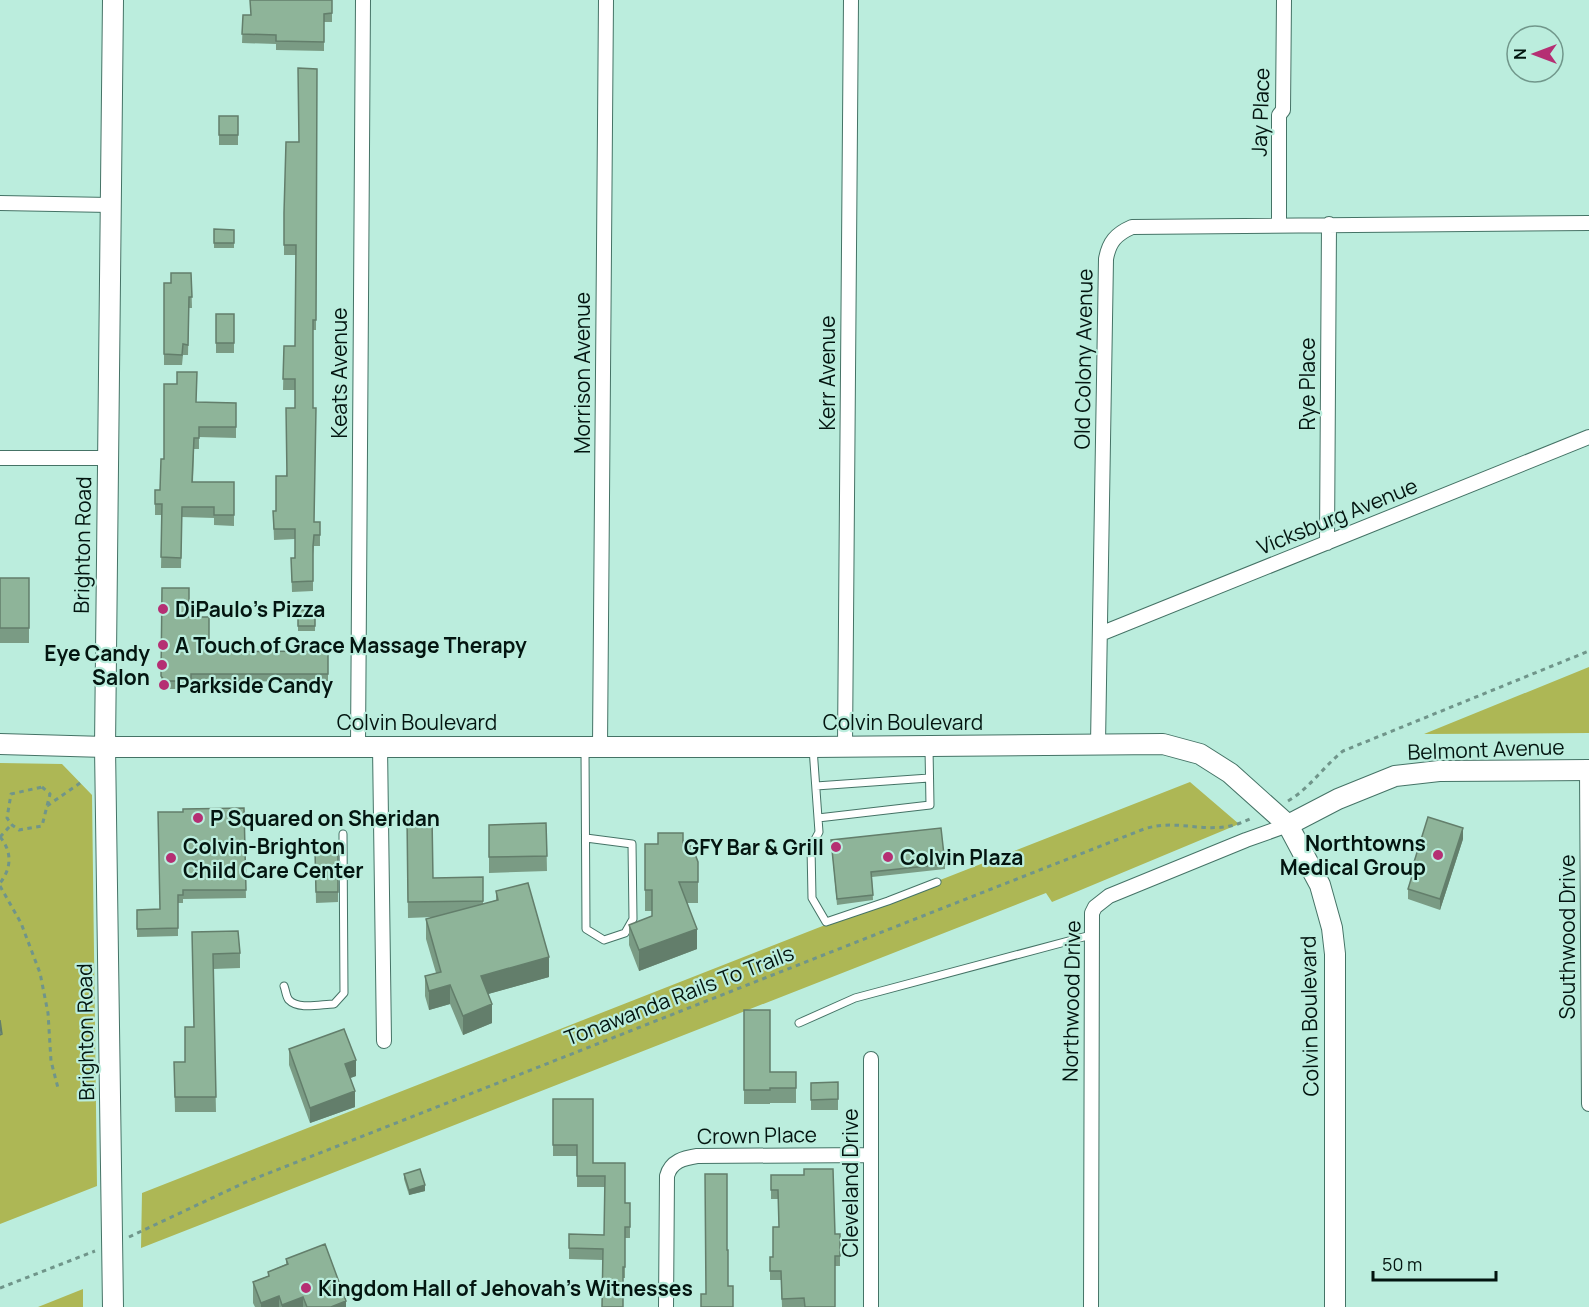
<svg xmlns="http://www.w3.org/2000/svg" width="1589" height="1307" font-family="Manrope,sans-serif">
	<rect width="100%" height="100%" fill="#bbeddd"/>
	<path fill="#adb755" d="M 1589,667 L 1589,733 L 1424,734 Z
		M 0,763 L 62,764 L 92,795 L 97,1186 L 0,1224 Z
		M 1190,782 L 1239,824 L 1052,902 L 1046,893 L 141,1248 L 142,1193 Z
		M 83,1289 L 83,1307 L 38,1307 Z"/>
	<g fill="none" stroke-linecap="round" stroke-linejoin="round">
		<g stroke="#457366" stroke-width="9">
			<path id="lane" d="M 813,748 L 819,832 L 811,847 L 812,898 L 826,922 L 888,901 L 937,882
				M 585,749 C 585,809 586,869 586,929 L 604,940 L 625,933 L 633,919 L 632,844 L 586,838
				M 816,786 L 929,778
				M 818,818 L 930,805 L 929,748
				M 284,986 C 286,991 286,997 289,1000 C 298,1010 322,1004 334,1004 L 344,993 L 343,834
				M 799,1023 L 855,998 L 1091,935"/>
		</g>
		<g stroke="#457366" stroke-width="16">
			<path id="street" d="M 0,203 L 110,205
				M 1279,225 L 1279,115 L 1283,110 L 1284,0
				M 0,458 L 107,458
				M 1327,543 L 1329,224
				M 1100,634 L 1589,437
				M 1098,744 L 1106,259 C 1109,242 1116,234 1132,227 L 1589,223
				M 358,746 L 363,0
				M 380,746 L 384,1041
				M 600,746 L 606,0
				M 845,746 L 851,0
				M 1587,770 L 1589,1104
				M 666,1307 L 667,1176 C 671,1161 684,1158 697,1156 L 871,1155
				M 871,1307 L 871,1059
				M 1091,1307 L 1092,913 L 1095,907 L 1109,896 L 1246,840 L 1288,825"/>
		</g>
		<g stroke="#457366" stroke-width="22">
			<path id="secondary" d="M 113,0 L 105,747 L 113,1307
				M 0,744 L 105,747 L 813,747 L 1163,744 L 1200,754 L 1230,773 L 1288,825 L 1320,885 L 1332,928 L 1335,954 L 1335,1307
				M 1288,825 L 1338,799 L 1395,776 L 1439,771 L 1589,770"/>
		</g>
		<path stroke="#70958a" stroke-width="3" stroke-dasharray="4.5 4.5" stroke-linecap="butt" d="M 42,787 L 50,794 L 42,826 L 19,830 L 12,825 L 7,818 L 11,794 Z
			M 1288,801 C 1310,788 1323,767 1343,751 L 1589,651
			M 47,806 L 80,783
			M 0,837 C 12,851 12,868 0,883
			M 0,837 L 11,825
			M 0,886 L 21,923 L 40,973 L 48,1013 L 51,1061 L 58,1088
			M 129,1237 L 246,1182 L 1144,829 C 1176,819 1199,832 1230,826 C 1237,825 1245,821 1252,818
			M 0,1288 L 95,1251"/>
		<use href="#lane" stroke="#fff" stroke-width="7"/>
		<use href="#street" stroke="#fff" stroke-width="14"/>
		<use href="#secondary" stroke="#fff" stroke-width="20"/>
	</g>
	<path fill="#7a9b84" d="M 332,0 L 332,22 L 324,22 L 324,51 L 276,50 L 276,44 L 242,43 L 243,15 L 251,15 Z
		M 317,69 L 316,330 L 313,330 L 313,408 L 314,522 L 320,522 L 320,546 L 314,546 L 313,555 L 313,591 L 292,592 L 291,558 L 295,558 L 295,539 L 274,540 L 273,511 L 276,511 L 286,476 L 295,408 L 295,390 L 283,390 L 284,346 L 295,346 L 296,255 L 284,255 L 284,213 Z
		M 219,116 L 238,116 L 238,145 L 219,145 Z
		M 214,229 L 234,230 L 234,248 L 214,248 Z
		M 191,273 L 192,308 L 189,308 L 188,355 L 183,355 L 182,365 L 164,365 L 164,283 L 171,283 Z
		M 216,314 L 234,314 L 234,353 L 216,353 Z
		M 197,402 L 236,403 L 236,438 L 199,437 L 199,449 L 194,449 L 193,482 L 234,482 L 234,526 L 214,525 L 214,518 L 182,517 L 181,568 L 161,568 L 162,515 L 155,515 L 155,490 L 160,490 L 164,459 Z
		M 0,578 L 29,578 L 29,643 L 0,643 Z
		M 162,588 L 189,617 L 209,652 L 328,651 L 328,681 L 191,682 L 191,689 L 165,689 L 161,684 Z
		M 298,610 L 315,610 L 315,631 L 298,631 Z
		M 244,808 L 246,898 L 183,899 L 183,903 L 178,903 L 178,936 L 137,937 L 137,910 L 160,909 L 183,812 Z
		M 407,817 L 433,878 L 483,877 L 483,904 L 496,900 L 496,891 L 549,977 L 488,994 L 492,1023 L 463,1035 L 450,1004 L 429,1010 L 425,996 L 425,976 L 436,973 L 426,939 L 426,919 L 433,917 L 408,918 Z
		M 546,823 L 547,871 L 489,873 L 489,825 Z
		M 1463,839 L 1440,910 L 1408,899 L 1408,889 L 1414,871 L 1414,862 Z
		M 831,840 L 945,864 L 945,869 L 872,877 L 873,900 L 837,905 Z
		M 645,844 L 683,846 L 698,862 L 698,903 L 687,903 L 697,949 L 639,971 L 629,945 L 629,925 L 652,916 L 652,911 L 645,911 Z
		M 315,851 L 338,851 L 338,902 L 316,903 Z
		M 192,932 L 240,953 L 240,968 L 213,969 L 216,1112 L 175,1112 L 174,1062 L 185,1062 L 194,1027 Z
		M 744,1010 L 770,1072 L 796,1072 L 796,1103 L 770,1103 L 770,1104 L 744,1104 Z
		M 289,1049 L 356,1076 L 350,1078 L 355,1107 L 310,1123 L 289,1065 Z
		M 838,1082 L 838,1110 L 811,1110 L 811,1083 Z
		M 553,1099 L 593,1163 L 625,1163 L 625,1203 L 630,1203 L 630,1238 L 625,1238 L 625,1278 L 623,1278 L 603,1260 L 569,1259 L 569,1234 L 604,1235 L 605,1187 L 577,1187 L 577,1156 L 553,1156 Z
		M 404,1174 L 425,1191 L 409,1195 L 404,1179 Z
		M 771,1175 L 835,1234 L 840,1234 L 840,1266 L 835,1266 L 835,1307 L 782,1307 L 781,1280 L 770,1280 L 770,1257 L 773,1257 L 779,1227 L 778,1199 L 771,1199 Z
		M 286,1259 L 346,1307 L 255,1307 L 253,1303 L 253,1282 L 268,1276 L 268,1272 L 286,1264 Z"/>
	<path fill="#637e6b" d="M 1463,828 L 1463,839 L 1440,910 L 1440,899 Z
		M 697,929 L 697,949 L 639,971 L 639,950 Z
		M 549,957 L 549,977 L 481,996 L 481,976 Z
		M 450,985 L 450,1004 L 429,1010 L 429,991 Z
		M 492,1004 L 492,1023 L 463,1035 L 463,1016 Z
		M 356,1060 L 356,1076 L 345,1080 L 345,1064 Z
		M 355,1091 L 355,1107 L 310,1123 L 310,1108 Z
		M 425,1185 L 425,1191 L 409,1195 L 409,1190 Z
		M 279,1296 L 279,1307 L 261,1307 L 261,1303 Z
		M 303,1297 L 303,1307 L 282,1307 L 282,1305 Z
		M 346,1301 L 346,1307 L 331,1307 Z"/>
	<path fill="#8eb499" stroke="#637e6b" stroke-width="1.5" d="M 250,0 L 332,0 L 332,13 L 324,14 L 324,42 L 276,41 L 276,35 L 242,34 L 243,15 L 251,15 Z
		M 298,68 L 317,69 L 316,320 L 313,320 L 313,408 L 316,408 L 314,522 L 320,522 L 320,535 L 314,535 L 313,546 L 313,581 L 292,582 L 291,558 L 295,558 L 295,529 L 274,529 L 273,511 L 276,511 L 276,476 L 287,476 L 286,408 L 295,408 L 295,379 L 283,379 L 284,346 L 295,346 L 296,245 L 284,245 L 284,213 L 286,142 L 299,142 Z
		M 219,116 L 238,116 L 238,135 L 219,135 Z
		M 214,229 L 234,230 L 234,243 L 214,243 Z
		M 171,273 L 191,273 L 192,297 L 189,297 L 188,345 L 183,344 L 182,355 L 164,354 L 164,283 L 171,283 Z
		M 216,314 L 234,314 L 234,343 L 216,343 Z
		M 177,372 L 197,372 L 196,402 L 236,403 L 236,427 L 199,427 L 199,438 L 194,438 L 192,482 L 234,482 L 234,515 L 214,515 L 214,507 L 182,507 L 181,558 L 161,557 L 162,504 L 155,504 L 155,490 L 160,490 L 161,459 L 164,459 L 164,384 L 177,384 Z
		M 0,578 L 29,578 L 29,628 L 0,628 Z
		M 162,588 L 189,588 L 189,617 L 209,617 L 209,652 L 328,651 L 328,674 L 191,674 L 191,681 L 165,681 L 161,676 Z
		M 298,610 L 315,610 L 315,626 L 298,626 Z
		M 244,808 L 246,890 L 183,890 L 183,895 L 178,895 L 178,928 L 137,929 L 137,910 L 160,909 L 158,812 L 183,812 L 183,809 Z
		M 407,817 L 432,817 L 433,878 L 483,877 L 483,901 L 408,902 Z
		M 1428,817 L 1463,828 L 1440,899 L 1408,889 L 1416,863 L 1414,862 Z
		M 546,823 L 547,856 L 489,857 L 489,825 Z
		M 941,828 L 945,864 L 871,872 L 873,895 L 837,899 L 831,840 Z
		M 658,833 L 683,833 L 683,846 L 692,846 L 698,862 L 698,882 L 679,882 L 697,929 L 639,950 L 629,925 L 652,916 L 652,890 L 645,890 L 645,844 L 658,844 Z
		M 315,851 L 338,851 L 338,892 L 316,892 Z
		M 528,883 L 549,957 L 481,976 L 492,1004 L 463,1016 L 450,985 L 429,991 L 425,976 L 441,972 L 426,919 L 498,900 L 496,891 Z
		M 238,931 L 240,953 L 213,954 L 216,1097 L 175,1097 L 174,1062 L 185,1062 L 185,1027 L 194,1027 L 192,932 Z
		M 744,1010 L 770,1010 L 770,1072 L 796,1072 L 796,1088 L 770,1088 L 770,1090 L 744,1090 Z
		M 0,1020 L 2,1034 L 0,1035 Z
		M 344,1029 L 356,1060 L 345,1064 L 355,1091 L 310,1108 L 289,1049 Z
		M 838,1082 L 838,1099 L 811,1100 L 811,1083 Z
		M 553,1099 L 593,1099 L 593,1163 L 625,1163 L 625,1203 L 630,1203 L 630,1227 L 625,1227 L 625,1267 L 623,1267 L 623,1307 L 602,1307 L 603,1249 L 569,1248 L 569,1234 L 604,1235 L 605,1176 L 577,1176 L 577,1145 L 553,1145 Z
		M 420,1169 L 425,1185 L 409,1190 L 404,1174 Z
		M 804,1169 L 833,1169 L 835,1234 L 840,1234 L 840,1256 L 835,1256 L 835,1307 L 805,1307 L 804,1298 L 782,1299 L 781,1271 L 770,1271 L 770,1257 L 773,1257 L 773,1227 L 779,1227 L 778,1190 L 771,1190 L 771,1175 L 804,1175 Z
		M 705,1174 L 727,1174 L 727,1250 L 728,1250 L 728,1286 L 733,1286 L 733,1307 L 701,1307 L 701,1294 L 706,1294 Z
		M 325,1244 L 346,1301 L 331,1307 L 307,1307 L 303,1297 L 282,1305 L 279,1296 L 261,1303 L 253,1282 L 269,1276 L 268,1272 L 288,1264 L 286,1259 Z"/>
	<g fill="#b52f73" stroke="#bbeddd" stroke-width="2">
		<circle cx="163" cy="609" r="6"/>
		<circle cx="163" cy="645" r="6"/>
		<circle cx="162" cy="665" r="6"/>
		<circle cx="164" cy="685" r="6"/>
		<circle cx="198" cy="818" r="6"/>
		<circle cx="836" cy="847" r="6"/>
		<circle cx="1438" cy="855" r="6"/>
		<circle cx="888" cy="857" r="6"/>
		<circle cx="171" cy="858" r="6"/>
		<circle cx="306" cy="1288" r="6"/>
	</g>
	<g text-anchor="middle" dominant-baseline="central" stroke-width="4.5" stroke-linejoin="round" paint-order="stroke">
		<g font-size="21" fill="#031510" stroke="#bbeddd">
			<text transform="translate(1260 112) rotate(-88)">Jay Place</text>
			<text transform="translate(1083 359) rotate(-89)">Old Colony Avenue</text>
			<text transform="translate(339 373) rotate(-90)">Keats Avenue</text>
			<text transform="translate(582 373) rotate(-90)">Morrison Avenue</text>
			<text transform="translate(827 373) rotate(-90)">Kerr Avenue</text>
			<text transform="translate(1307 384) rotate(-90)">Rye Place</text>
			<text transform="translate(1337 516) rotate(-22)">Vicksburg Avenue</text>
			<text transform="translate(82 545) rotate(-89)">Brighton Road</text>
			<text x="417" y="722">Colvin Boulevard</text>
			<text x="903" y="722">Colvin Boulevard</text>
			<text transform="translate(1486 749) rotate(-2)">Belmont Avenue</text>
			<text transform="translate(1567 937) rotate(-90)">Southwood Drive</text>
			<text transform="translate(679 995) rotate(-21)">Tonawanda Rails To Trails</text>
			<text transform="translate(1071 1001) rotate(-89)">Northwood Drive</text>
			<text transform="translate(1309 1016) rotate(-91)">Colvin Boulevard</text>
			<text transform="translate(85 1032) rotate(-91)">Brighton Road</text>
			<text transform="translate(757 1135) rotate(-1)">Crown Place</text>
			<text transform="translate(850 1183) rotate(-90)">Cleveland Drive</text>
		</g>
		<g font-size="21" font-weight="bold" fill="#031510" stroke="#bbeddd" text-anchor="start">
			<text x="175" y="609">DiPaulo's Pizza</text>
			<text x="175" y="645">A Touch of Grace Massage Therapy</text>
			<text x="150" y="653" text-anchor="end">Eye Candy<tspan x="150" dy="24">Salon</tspan></text>
			<text x="176" y="685">Parkside Candy</text>
			<text x="210" y="818">P Squared on Sheridan</text>
			<text x="1426" y="843" text-anchor="end">Northtowns<tspan x="1426" dy="24">Medical Group</tspan></text>
			<text x="183" y="846">Colvin-Brighton<tspan x="183" dy="24">Child Care Center</tspan></text>
			<text x="824" y="847" text-anchor="end">GFY Bar &amp; Grill</text>
			<text x="900" y="857">Colvin Plaza</text>
			<text x="318" y="1288">Kingdom Hall of Jehovah’s Witnesses</text>
		</g>
	</g>
	<g transform="translate(1535 54) rotate(270)"><circle r="28" fill="#bbeddd" stroke="#71978b" stroke-width="1.5"/>
	<path d="M0-4.5L10 22L0 15L-10 22Z" fill="#b52f73"/>
	<text y="-9" font-size="16" font-weight="bold" text-anchor="middle" fill="#031510">N</text>
	</g>
	<path d="M1373 1271v9h123v-9" fill="none" stroke="#031510" stroke-width="3"/>
	<text x="1382" y="1271" font-size="18" fill="#031510" stroke="#bbeddd" stroke-width="4.5" paint-order="stroke">50 m</text>
</svg>
